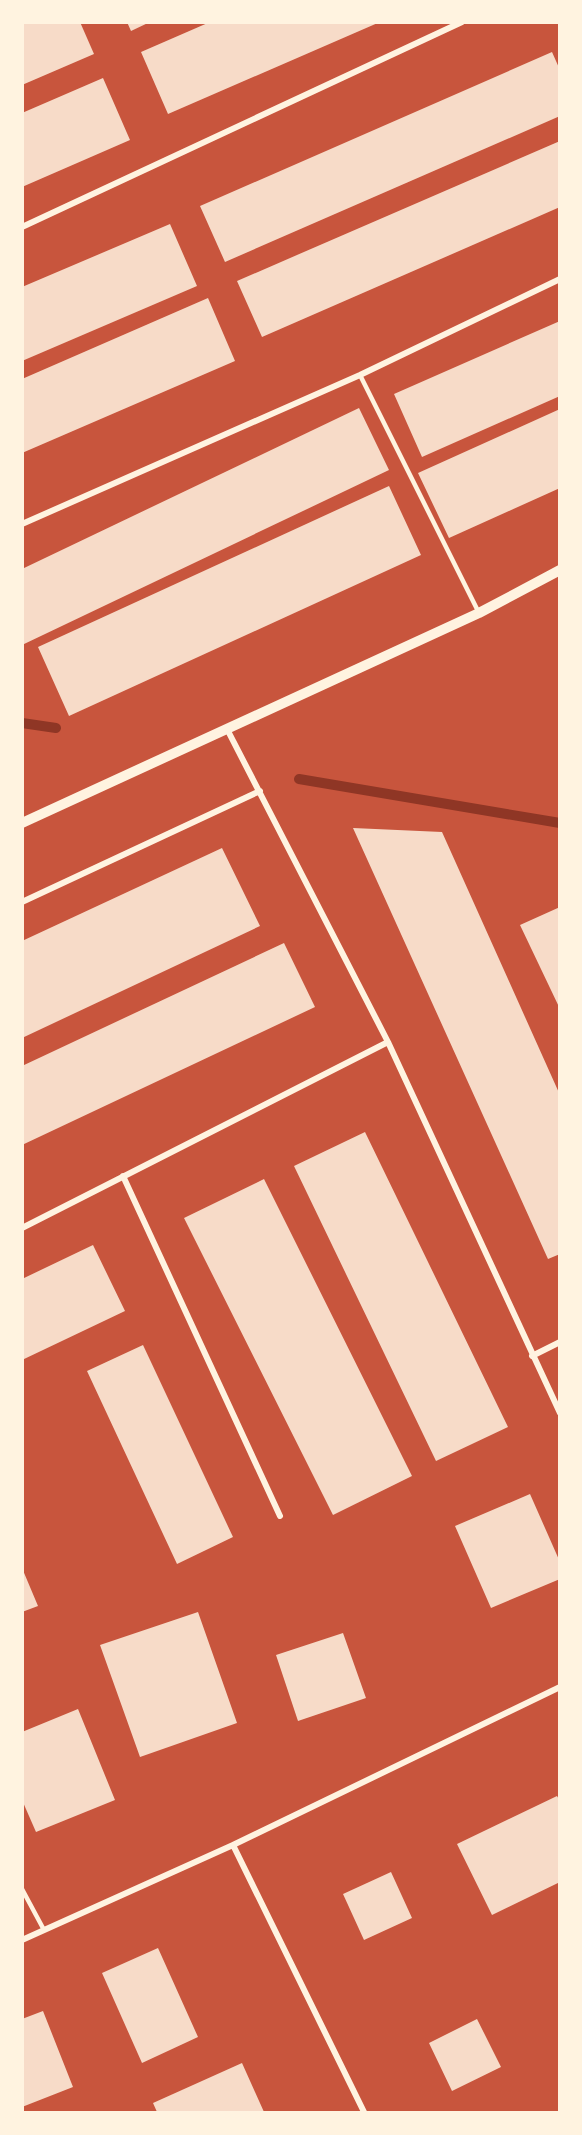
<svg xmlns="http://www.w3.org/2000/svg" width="582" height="2135" font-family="Raleway,sans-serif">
	<rect width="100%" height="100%" fill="#c8553d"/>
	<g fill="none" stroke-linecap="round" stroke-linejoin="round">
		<path stroke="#8f3625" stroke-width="10" d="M 22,723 L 56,728
			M 299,779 L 560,823"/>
	</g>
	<path fill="#f7dbc8" d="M 22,22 L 80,22 L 94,54 L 22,85 Z
		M 127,22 L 150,22 L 131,31 Z
		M 210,22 L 380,22 L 168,114 L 141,52 Z
		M 552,52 L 560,70 L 560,116 L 225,262 L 200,206 Z
		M 103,78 L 130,140 L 22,187 L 22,113 Z
		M 560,141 L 560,207 L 262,337 L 237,281 Z
		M 170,224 L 197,286 L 22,361 L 22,287 Z
		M 208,298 L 235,361 L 22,453 L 22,379 Z
		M 560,321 L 560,396 L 422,457 L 394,394 Z
		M 359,408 L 389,470 L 22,645 L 22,569 Z
		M 560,409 L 560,488 L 449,538 L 418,473 Z
		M 389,486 L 421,555 L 69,716 L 38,647 Z
		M 353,828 L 442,832 L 560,1095 L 560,1254 L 548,1259 Z
		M 222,848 L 260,926 L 22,1038 L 22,941 Z
		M 560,907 L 560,1009 L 520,925 Z
		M 284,943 L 315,1007 L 22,1145 L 22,1066 Z
		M 365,1132 L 508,1427 L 436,1461 L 294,1166 Z
		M 264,1179 L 412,1476 L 333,1515 L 184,1218 Z
		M 93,1245 L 125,1311 L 22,1360 L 22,1279 Z
		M 143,1345 L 233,1537 L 177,1564 L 87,1371 Z
		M 530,1494 L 560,1562 L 560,1579 L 491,1608 L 455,1526 Z
		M 22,1568 L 38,1606 L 22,1612 Z
		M 198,1612 L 237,1723 L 140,1757 L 100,1645 Z
		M 343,1633 L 366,1698 L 298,1721 L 276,1655 Z
		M 78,1709 L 115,1800 L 36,1832 L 22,1800 L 22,1732 Z
		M 557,1796 L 560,1801 L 560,1882 L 492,1915 L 457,1844 Z
		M 391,1872 L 412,1918 L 364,1940 L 343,1894 Z
		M 158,1948 L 198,2037 L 142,2063 L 102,1973 Z
		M 43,2011 L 73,2087 L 22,2107 L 22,2019 Z
		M 477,2019 L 501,2067 L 452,2091 L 429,2043 Z
		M 242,2063 L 264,2112 L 157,2112 L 153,2103 Z"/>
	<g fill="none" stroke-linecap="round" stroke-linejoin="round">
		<path stroke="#fff3e0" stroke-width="4.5" d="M 360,375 L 478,611
			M 22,1889 L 44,1930"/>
		<path stroke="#fff3e0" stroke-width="6" d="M 22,227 L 462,22
			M 22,524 L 360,375 L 560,279
			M 227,729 L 388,1042 L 560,1413
			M 22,902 L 260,791
			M 123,1176 L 280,1516
			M 22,1228 L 388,1042
			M 532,1356 L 560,1342
			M 233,1845 L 364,2112
			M 22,1940 L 233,1845 L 560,1687"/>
		<path stroke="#fff3e0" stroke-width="10" d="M 22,823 L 479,613 L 560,570"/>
	</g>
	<rect width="582" height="2135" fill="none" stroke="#fff3e0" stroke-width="48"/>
</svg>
